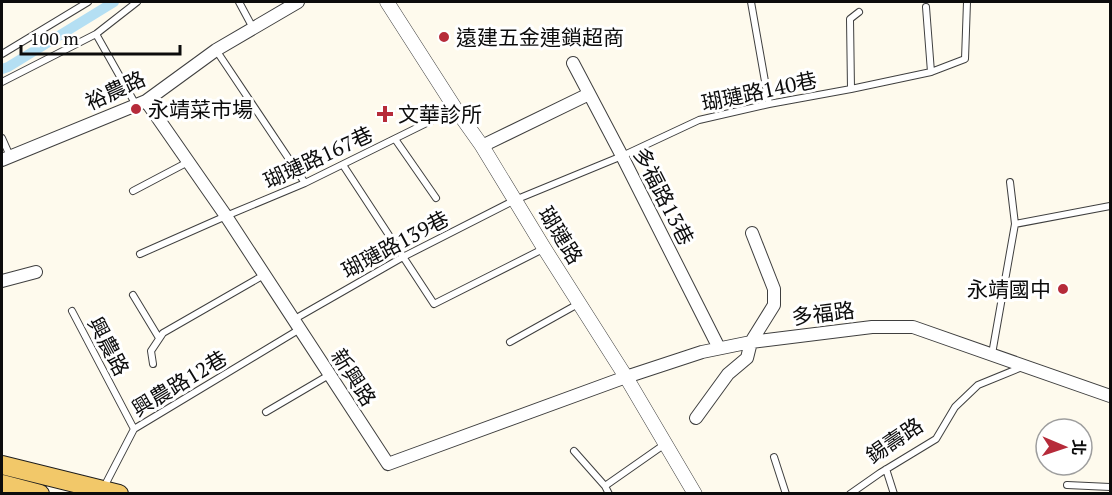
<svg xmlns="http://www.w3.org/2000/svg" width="1112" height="495" font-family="'PT Serif','Noto Sans TC',serif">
	<rect width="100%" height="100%" fill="#fefaed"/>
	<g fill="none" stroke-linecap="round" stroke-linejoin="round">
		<path stroke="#b4dff3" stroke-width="10" d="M 2,69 L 8,67 L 114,2"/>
		<g stroke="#3f3f3f" stroke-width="8">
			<path id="service" d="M 239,2 L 253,28
				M 751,2 L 769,104
				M 926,7 L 931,72
				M 96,34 L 136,105
				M 216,50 L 305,183
				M 2,54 L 88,2
				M 2,82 L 96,34 L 137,2
				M 851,89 L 850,19 L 859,12
				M 2,138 L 10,156
				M 395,139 L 436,198
				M 343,165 L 434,304 L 543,249
				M 1010,182 L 1015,224
				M 133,191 L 188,162
				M 140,254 L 226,216 L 305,183 L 455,109
				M 133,295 L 159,338
				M 72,311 L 134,429
				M 293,320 L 403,257 L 515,200 L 622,156 L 699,120 L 769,104 L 851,89 L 931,72 L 965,59 L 967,2
				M 510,342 L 578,304
				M 992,354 L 1015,224 L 1110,206
				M 153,364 L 151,351 L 163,333 L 264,275
				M 266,412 L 329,375
				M 574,451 L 605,486
				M 774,457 L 786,494
				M 886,469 L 894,494
				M 1067,485 L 1110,487
				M 104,487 L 134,429 L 300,329
				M 609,494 L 605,486 L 665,444
				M 850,494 L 880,473 L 936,439 L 955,407 L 978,385 L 1022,367"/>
		</g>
		<g stroke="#3f3f3f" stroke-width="14">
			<path id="minor" d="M 573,63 L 622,156 L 719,348
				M 146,101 L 226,216 L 388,464 L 626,377 L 702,352 L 751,342 L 872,327 L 913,327 L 1110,396
				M 482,146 L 589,94
				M 2,160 L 146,101 L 216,50 L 298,2
				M 2,281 L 36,272
				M 696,418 L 728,374 L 747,358 L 751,342 L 774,305 L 774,289 L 752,233"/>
		</g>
		<g stroke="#3f3f3f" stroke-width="15">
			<path id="tertiary" d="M 387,2 L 455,108 L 482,146 L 544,248 L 626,377 L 695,494"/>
		</g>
		<g stroke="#1d1d1d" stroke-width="20">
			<path id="primary" d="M 2,465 L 119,494
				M 2,484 L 40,494"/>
		</g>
		<use href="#service" stroke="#fff" stroke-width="6"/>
		<use href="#minor" stroke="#fff" stroke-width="12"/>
		<use href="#tertiary" stroke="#fff" stroke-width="14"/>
		<use href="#primary" stroke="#f2c869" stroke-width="18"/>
	</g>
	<g fill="#b62b3a" stroke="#fff" stroke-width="2">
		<circle cx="444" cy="37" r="6"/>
		<circle cx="136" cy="109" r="6"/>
		<path d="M382 105h6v6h6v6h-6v6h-6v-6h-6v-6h6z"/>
		<circle cx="1063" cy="289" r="6"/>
	</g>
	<g text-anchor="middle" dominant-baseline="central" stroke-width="6" stroke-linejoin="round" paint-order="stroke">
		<g font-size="21" fill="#0c0c0c" stroke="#fff" text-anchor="start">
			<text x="456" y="37">遠建五金連鎖超商</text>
			<text x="148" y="109">永靖菜市場</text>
			<text x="398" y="114">文華診所</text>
			<text x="1051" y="289" text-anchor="end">永靖國中</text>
		</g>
		<g font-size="21" fill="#0c0c0c" stroke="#fff">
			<text transform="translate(115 90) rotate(-25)">裕農路</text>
			<text transform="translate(759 91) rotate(-12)">瑚璉路140巷</text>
			<text transform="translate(318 157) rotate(-25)">瑚璉路167巷</text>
			<text transform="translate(664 196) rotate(63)">多福路13巷</text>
			<text transform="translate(561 235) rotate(58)">瑚璉路</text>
			<text transform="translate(395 244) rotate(-28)">瑚璉路139巷</text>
			<text transform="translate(823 313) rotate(-7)">多福路</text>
			<text transform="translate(109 346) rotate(62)">興農路</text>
			<text transform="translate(354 377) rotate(57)">新興路</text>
			<text transform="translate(179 383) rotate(-31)">興農路12巷</text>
			<text transform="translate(894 440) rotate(-34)">錫壽路</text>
		</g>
	</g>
	<rect width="1112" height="495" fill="none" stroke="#0c0c0c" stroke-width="6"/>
	<g transform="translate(1064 447) rotate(92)"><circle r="28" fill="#ffffff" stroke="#9e9e9e" stroke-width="1.5"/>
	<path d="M0-4.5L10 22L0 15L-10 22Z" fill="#b62b3a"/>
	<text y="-9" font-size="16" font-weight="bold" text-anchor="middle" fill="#0c0c0c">北</text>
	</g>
	<path d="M21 45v9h159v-9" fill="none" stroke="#0c0c0c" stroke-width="3"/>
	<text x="30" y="45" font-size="18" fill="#0c0c0c" stroke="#ffffff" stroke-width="4.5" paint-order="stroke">100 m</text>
</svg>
